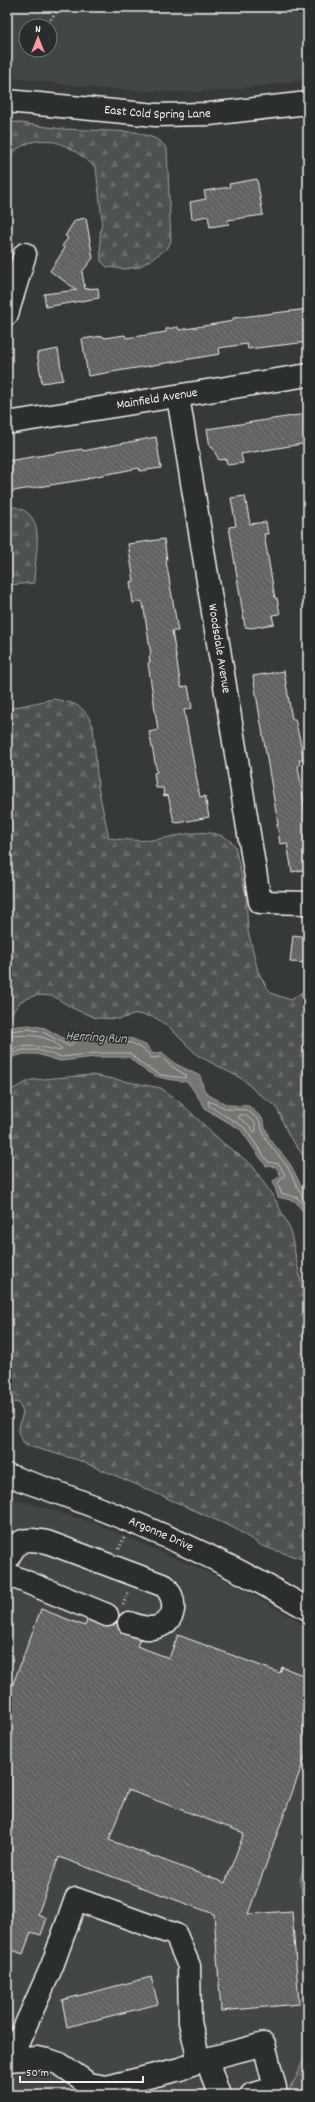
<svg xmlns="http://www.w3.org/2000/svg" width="315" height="2102" font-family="Dekko,sans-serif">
	<defs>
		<pattern id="forest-firs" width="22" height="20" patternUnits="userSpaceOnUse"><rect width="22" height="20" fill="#4e514f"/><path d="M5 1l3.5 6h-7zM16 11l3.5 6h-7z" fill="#686a68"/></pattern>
		<pattern id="building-back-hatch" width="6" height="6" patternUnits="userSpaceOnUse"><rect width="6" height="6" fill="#616362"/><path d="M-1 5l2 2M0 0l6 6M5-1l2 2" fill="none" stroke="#787a78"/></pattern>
	</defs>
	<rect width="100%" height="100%" fill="#363939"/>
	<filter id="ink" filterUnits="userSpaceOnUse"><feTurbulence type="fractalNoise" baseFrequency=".025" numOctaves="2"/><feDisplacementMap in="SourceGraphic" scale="8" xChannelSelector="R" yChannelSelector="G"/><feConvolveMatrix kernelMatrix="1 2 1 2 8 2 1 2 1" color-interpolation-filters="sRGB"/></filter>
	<g filter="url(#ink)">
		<path fill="#434645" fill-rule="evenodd" d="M 7,7 L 308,7 L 308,79 L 222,91 L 178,92 L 105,89 L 7,77 ZM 26,26 L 50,26 L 50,50 L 26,50 Z
			M 7,1497 L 95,1523 L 234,1584 L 308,1627 L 308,1850 L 305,1857 L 303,1901 L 308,1928 L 308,2048 L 297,2076 L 286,2095 L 7,2095 Z"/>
		<path fill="url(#forest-firs)" stroke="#a1a19c" d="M 7,121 L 62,129 L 136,132 L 154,138 L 161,142 L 167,149 L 171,241 L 167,249 L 139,267 L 124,269 L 107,267 L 101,261 L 100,236 L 102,219 L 96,168 C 69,143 38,126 7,158 Z
			M 7,506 C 51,509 34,553 34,583 L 7,585 Z
			M 53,699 C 74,703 84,704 93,726 L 98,787 L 109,838 C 124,840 138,841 153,840 C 178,837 216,822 235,846 L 246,896 L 248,931 L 258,971 L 267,988 L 273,994 L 291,1000 L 308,988 L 308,1162 L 289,1136 L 276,1106 L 256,1092 L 244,1080 L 197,1055 L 168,1026 L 154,1017 L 137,1014 L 120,1019 L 96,1018 L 72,1008 L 53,996 L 36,995 L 21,1001 L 7,1019 L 7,709 Z
			M 92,1075 L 161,1088 L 183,1105 L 223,1143 L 252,1165 L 276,1201 L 290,1229 L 308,1316 L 308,1561 L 262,1546 L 234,1528 L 126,1480 L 78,1460 L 25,1445 L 18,1432 L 23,1412 L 18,1402 L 7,1403 L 7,1089 L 13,1089 L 31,1080 Z
			M 308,1850 L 308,1928 L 300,1881 Z
			M 308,2048 L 308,2095 L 286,2095 L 297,2076 Z"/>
		<path fill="#757572" stroke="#a8a7a1" d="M 29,1025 L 45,1028 L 70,1042 L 77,1036 L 87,1034 L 133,1039 L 147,1046 L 153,1054 L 162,1052 L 174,1063 L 200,1076 L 204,1090 L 212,1097 L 228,1105 L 249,1106 L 262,1118 L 269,1138 L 290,1164 L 308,1199 L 308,1218 L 295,1201 L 278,1197 L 273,1181 L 281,1176 L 276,1167 L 266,1166 L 241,1130 L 206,1109 L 188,1082 C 159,1078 151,1078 129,1057 L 96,1057 L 60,1061 L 37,1054 L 23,1054 L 7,1059 L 7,1027 Z"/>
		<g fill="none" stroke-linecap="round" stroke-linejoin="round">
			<path stroke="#c1bfb9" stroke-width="1" d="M 7,1031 L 29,1029 L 43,1032 L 69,1046 L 79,1039 L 87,1038 L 132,1043 L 144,1050 L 152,1058 L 161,1057 L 171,1066 L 187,1076 L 185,1078 L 161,1075 L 146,1067 L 129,1053 L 96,1053 L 61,1057 L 38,1050 L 23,1050 L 7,1055
				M 7,1036 C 27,1035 47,1033 62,1049 L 59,1051 C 40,1046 27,1044 7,1050
				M 239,1115 L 245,1115 L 255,1123 L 256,1131 L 254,1132 L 248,1124 L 239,1118 Z
				M 308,1200 L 303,1198 L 287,1166 L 266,1140 L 259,1120 L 247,1110 L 228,1109 L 208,1101 L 209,1106 L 244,1127 L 268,1162 L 279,1164 L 285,1175 L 278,1183 L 281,1193 L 298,1198 L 308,1212"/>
		</g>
		<path fill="url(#building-back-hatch)" stroke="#f4f1e8" fill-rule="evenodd" d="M 257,179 L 263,215 L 228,220 L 229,224 L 210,227 L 208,216 L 192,219 L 190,202 L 206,199 L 204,191 L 230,187 L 229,184 Z
			M 86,218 L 93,258 L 82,272 L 85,289 L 98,288 L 99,298 L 46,307 L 44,294 L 77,290 L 50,271 L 65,248 L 62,246 L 68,238 L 65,236 L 75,220 Z
			M 308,309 L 308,342 L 248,349 L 247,344 L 219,348 L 220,354 L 88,376 L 82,339 L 103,336 L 104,338 L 125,335 L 126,338 L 166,332 L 166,329 L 178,327 L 179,330 L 233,321 L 233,318 Z
			M 58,349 L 63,380 L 42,383 L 37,353 Z
			M 306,414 L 308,443 L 241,454 L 243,463 L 227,465 L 226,459 L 219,460 L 212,447 L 210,447 L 207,429 Z
			M 156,437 L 161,468 L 140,471 L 139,468 L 87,478 L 88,479 L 7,492 L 7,461 L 82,449 L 83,451 Z
			M 245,496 L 250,524 L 266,522 L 268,534 L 264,534 L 275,598 L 277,598 L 280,614 L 272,615 L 274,624 L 251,628 L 245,627 L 229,527 L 236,526 L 231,498 Z
			M 164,539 L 167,560 L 166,561 L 178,631 L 172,631 L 181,687 L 188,686 L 192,708 L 184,710 L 200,797 L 205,796 L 209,817 L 178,823 L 174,822 L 168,795 L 164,796 L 163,788 L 156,788 L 154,773 L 157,772 L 149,732 L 158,730 L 148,663 L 150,662 L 149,656 L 151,655 L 143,603 L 141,601 L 133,603 L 130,582 L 134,581 L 128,544 Z
			M 284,671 L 292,719 L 295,719 L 301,745 L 303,760 L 299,760 L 300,765 L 298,766 L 308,828 L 308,869 L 292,872 L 287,843 L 280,844 L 277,824 L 278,824 L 253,676 Z
			M 293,935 L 308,937 L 308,963 L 290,962 Z
			M 41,1609 L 85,1626 L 87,1620 L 108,1627 L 117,1622 L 120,1631 L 140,1639 L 137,1646 L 169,1658 L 178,1635 L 280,1673 L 282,1667 L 308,1677 L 308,1749 L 248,1914 L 292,1911 L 299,2004 L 221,2011 L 214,1914 L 59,1857 L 38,1914 L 47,1918 L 41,1935 L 31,1932 L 23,1954 L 7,1948 L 7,1700 ZM 128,1790 L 244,1833 L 225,1883 L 109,1840 Z
			M 151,1977 L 158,2004 L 67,2027 L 62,2000 Z"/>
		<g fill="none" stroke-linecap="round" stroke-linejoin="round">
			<g stroke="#f4f1e8" stroke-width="25">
				<g id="minor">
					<path d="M 7,314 L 25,254"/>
					<path id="s1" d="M 178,396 L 260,902 L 308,903"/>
					<path id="s2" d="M 7,423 L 308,375"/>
					<path d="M 7,1560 C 18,1538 23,1538 47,1542 L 165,1586 C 177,1600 177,1621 157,1627 C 147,1630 138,1626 129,1623"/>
					<path d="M 7,1574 L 107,1615"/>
					<path d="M 7,2060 L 37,2058 L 48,2060 L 60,2064 L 89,2084 L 107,2087 L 180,2069 L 199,2061 L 264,2044 L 275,2088 L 251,2095"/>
					<path d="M 10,2060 L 52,1966 L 76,1899 L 176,1935 L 189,1966 L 190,2022 L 199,2061"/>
					<path d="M 207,2060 L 219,2095"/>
				</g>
			</g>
			<g stroke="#f4f1e8" stroke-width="25">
				<g id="major">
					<path id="s3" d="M 7,101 L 156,115 L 209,114 L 308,103"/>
					<path id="s4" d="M 7,1475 C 112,1510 213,1553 308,1609"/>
				</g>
			</g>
			<path stroke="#f4f1e8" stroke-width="2.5" stroke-dasharray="1 3" stroke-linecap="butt" d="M 46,26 L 60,7 L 67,7
				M 119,1549 L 124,1537
				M 123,1605 L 128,1591"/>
			<use href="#minor" stroke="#2a2d2e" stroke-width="22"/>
			<use href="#major" stroke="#2a2d2e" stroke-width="22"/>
		</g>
	</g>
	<g text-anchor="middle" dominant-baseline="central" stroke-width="3" stroke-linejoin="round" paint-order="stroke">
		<g font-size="13" fill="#f4f1e8" stroke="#2a2d2e">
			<text stroke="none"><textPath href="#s3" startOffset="151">East Cold Spring Lane</textPath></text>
			<text stroke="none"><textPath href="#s2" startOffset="152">Mainfield Avenue</textPath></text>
			<text stroke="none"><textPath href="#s1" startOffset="256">Woodsdale Avenue</textPath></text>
			<text stroke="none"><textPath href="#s4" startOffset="165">Argonne Drive</textPath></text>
		</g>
		<g font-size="14" font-style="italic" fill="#b4b3ad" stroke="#2a2d2e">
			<text transform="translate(96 1038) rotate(3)">Herring Run</text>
		</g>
	</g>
	<rect width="315" height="2102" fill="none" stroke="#2a2d2e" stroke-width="24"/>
	<rect x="12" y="12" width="291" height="2078" fill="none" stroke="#f4f1e8" stroke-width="1.5" filter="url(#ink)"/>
	<g transform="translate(38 38)"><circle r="19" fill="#2a2d2e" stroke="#7b7b78"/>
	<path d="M0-3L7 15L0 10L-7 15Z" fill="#ff9aa2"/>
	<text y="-6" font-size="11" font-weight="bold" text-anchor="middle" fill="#f4f1e8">N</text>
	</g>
	<path d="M20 2076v6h123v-6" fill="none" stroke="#f4f1e8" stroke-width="2"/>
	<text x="26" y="2076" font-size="12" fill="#f4f1e8" stroke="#2a2d2e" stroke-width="3" paint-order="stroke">50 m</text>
</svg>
